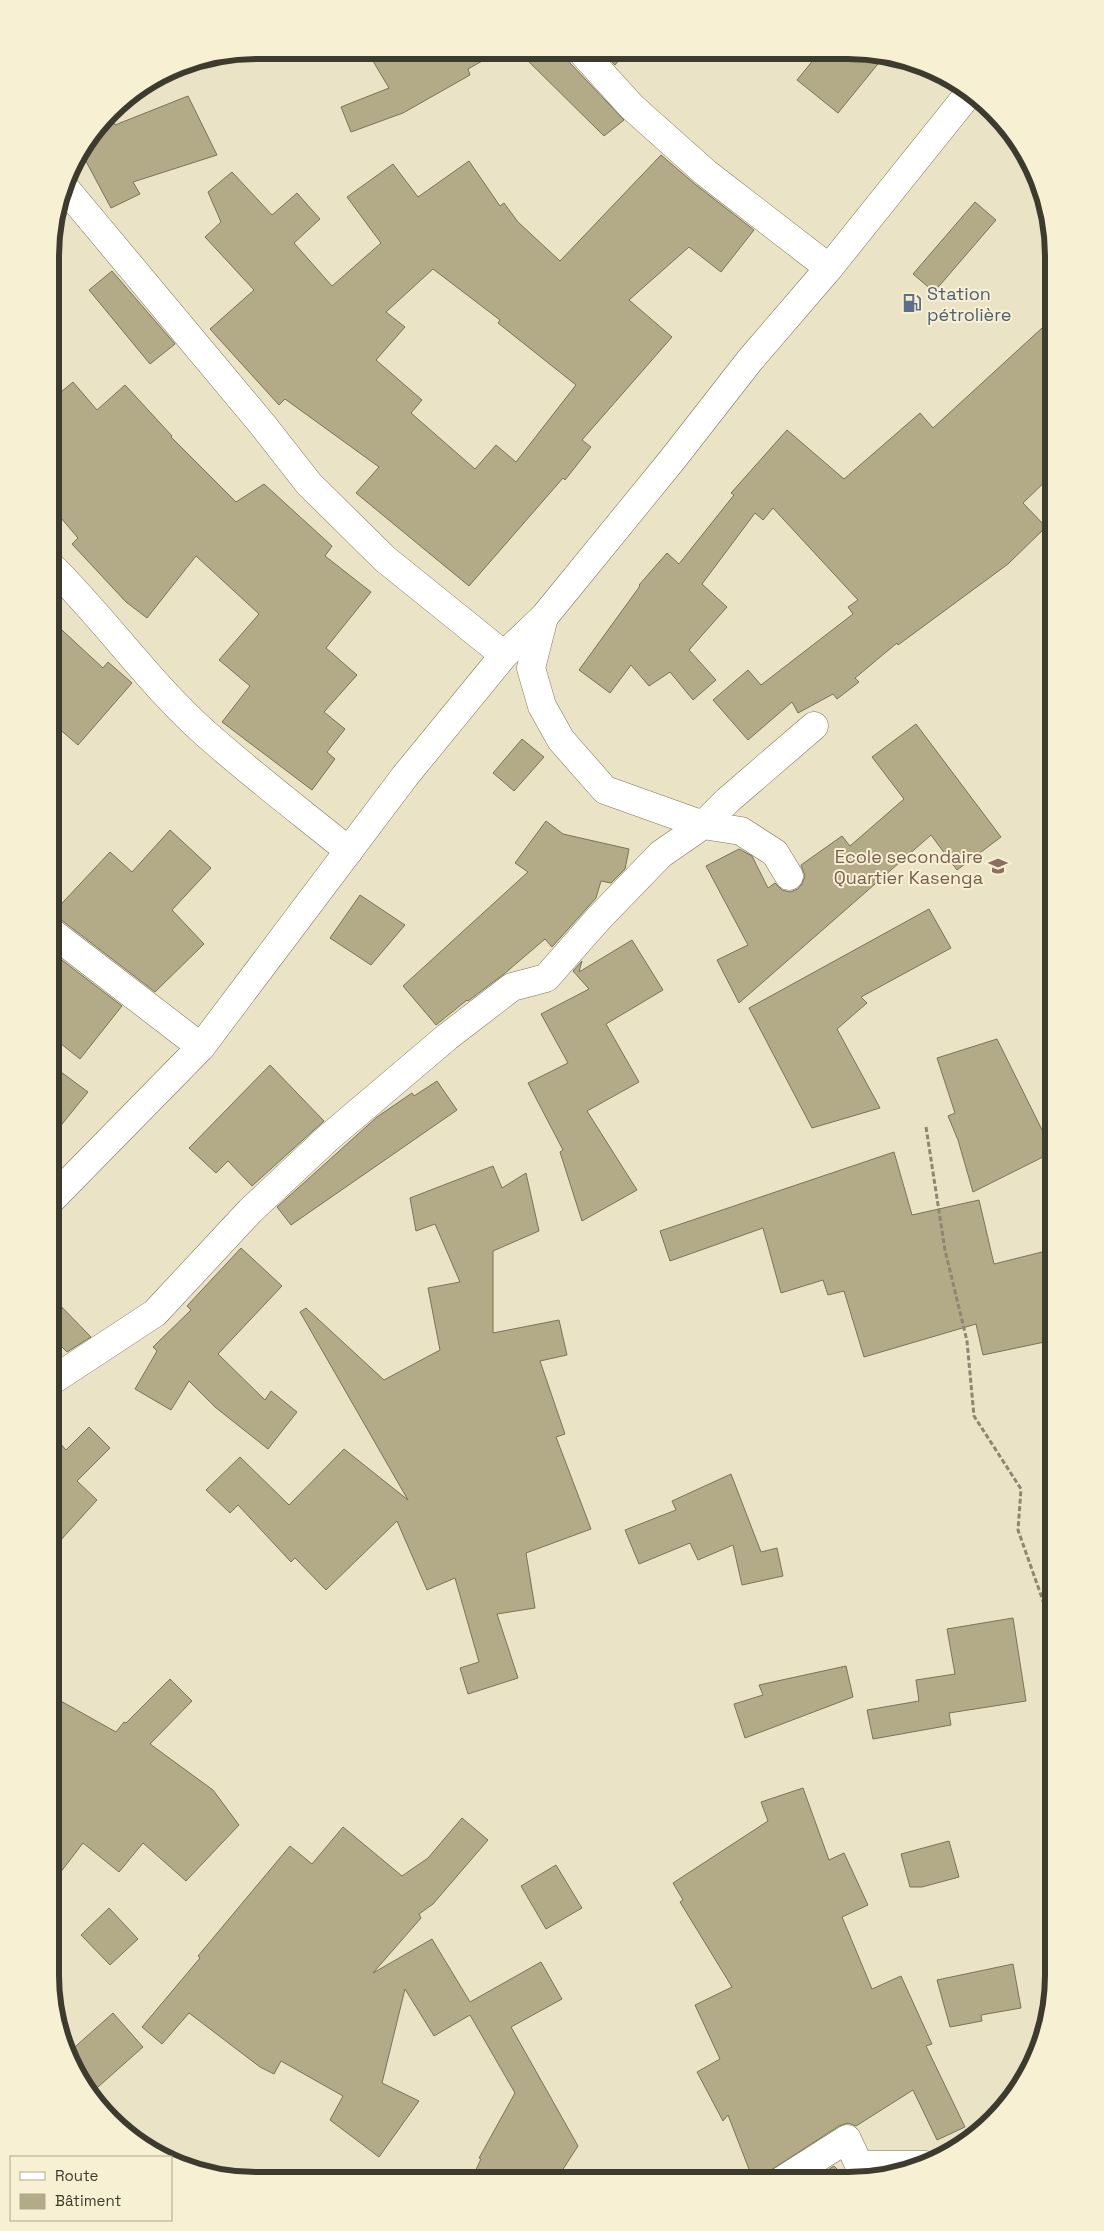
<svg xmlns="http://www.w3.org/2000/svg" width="1104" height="2231" font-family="'Space Grotesk',sans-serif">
	<rect width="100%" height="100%" fill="#ebe3c5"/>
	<path fill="#b3aa88" stroke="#7a7358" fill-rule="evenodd" d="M 367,51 L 416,51 L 498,52 L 468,69 L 470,75 L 403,113 L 351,132 L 341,107 L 389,88 Z
		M 519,52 L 567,52 L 570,63 L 624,120 L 604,136 Z
		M 603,52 L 626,52 L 615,65 Z
		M 819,53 L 859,54 L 886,54 L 838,113 L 797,80 Z
		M 188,96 L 217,155 L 133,182 L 140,194 L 111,208 L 81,152 L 109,116 L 115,125 Z
		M 661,155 L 696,185 L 754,230 L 721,272 L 689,247 L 629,300 L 672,337 L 582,440 L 591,447 L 565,480 L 563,478 L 469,586 L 356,493 L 379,467 L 285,399 L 279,405 L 210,329 L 254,290 L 205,237 L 221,222 L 208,192 L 232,172 L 272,215 L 297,193 L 320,219 L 294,243 L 332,286 L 381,243 L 347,197 L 393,164 L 418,197 L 469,161 L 500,206 L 504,203 L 518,222 L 560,261 ZM 433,269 L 500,320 L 498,323 L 576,385 L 516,462 L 496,445 L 475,469 L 411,413 L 422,400 L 376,360 L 405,327 L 386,312 Z
		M 975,202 L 996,220 L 934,292 L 913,274 Z
		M 112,271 L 175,344 L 150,364 L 89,290 Z
		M 1054,317 L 1054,473 L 1023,503 L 1046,527 L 1008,564 L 898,645 L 897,643 L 855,678 L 859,682 L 837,699 L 833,694 L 798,713 L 792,702 L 748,740 L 713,700 L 748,670 L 761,685 L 853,614 L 848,607 L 858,600 L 773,508 L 763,520 L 755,513 L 702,584 L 727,607 L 689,650 L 716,680 L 693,700 L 670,672 L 649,686 L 631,665 L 610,693 L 579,670 L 640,586 L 639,585 L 667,553 L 679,564 L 734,495 L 731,493 L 787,430 L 844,479 L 920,413 L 933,428 Z
		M 73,382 L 97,410 L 125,385 L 172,436 L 171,437 L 236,502 L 264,484 L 332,546 L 325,556 L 371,592 L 326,648 L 357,675 L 324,712 L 345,729 L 327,752 L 335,759 L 312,790 L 222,722 L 250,686 L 219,660 L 259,614 L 196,556 L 147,618 L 126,602 L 72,544 L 78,538 L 50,505 L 50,401 Z
		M 50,619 L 103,668 L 108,662 L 132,683 L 78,745 L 50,721 Z
		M 916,724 L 1001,837 L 957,870 L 931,835 L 739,1003 L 717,960 L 748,945 L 706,866 L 739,849 L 752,856 L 768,888 L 775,883 L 782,890 L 790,892 L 798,889 L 802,884 L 805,876 L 801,865 L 842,836 L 850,846 L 904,799 L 872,757 Z
		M 522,739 L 544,757 L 514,791 L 493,773 Z
		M 546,821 L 563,834 L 629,849 L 625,869 L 611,883 L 601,881 L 596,898 L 552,947 L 545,939 L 504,974 L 468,1001 L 467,1000 L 436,1025 L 403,986 L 528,872 L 515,863 Z
		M 170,830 L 211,868 L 172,910 L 204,944 L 155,992 L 60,919 L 50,916 L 110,852 L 132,872 Z
		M 360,895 L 405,925 L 371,965 L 330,938 Z
		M 929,909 L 951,948 L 861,997 L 867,1003 L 837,1029 L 880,1108 L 812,1128 L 749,1008 Z
		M 632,940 L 663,990 L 606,1024 L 639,1082 L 587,1111 L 637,1190 L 582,1221 L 560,1152 L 563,1150 L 528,1083 L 568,1063 L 541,1014 L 589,989 L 573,971 L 582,961 L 579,972 Z
		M 50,951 L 122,1006 L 80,1059 L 50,1035 Z
		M 997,1039 L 1053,1152 L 973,1192 L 958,1140 L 948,1116 L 955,1113 L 937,1058 Z
		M 50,1064 L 88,1092 L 50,1139 Z
		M 270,1065 L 324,1121 L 252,1186 L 228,1161 L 216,1173 L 189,1148 Z
		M 437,1081 L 457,1110 L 291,1225 L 277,1207 L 377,1117 L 412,1093 L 414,1096 Z
		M 894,1152 L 912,1215 L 979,1200 L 994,1264 L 1054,1249 L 1054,1340 L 983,1355 L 976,1324 L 864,1357 L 844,1291 L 828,1295 L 823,1280 L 781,1293 L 763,1228 L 670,1261 L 660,1231 Z
		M 493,1166 L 502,1188 L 526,1173 L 539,1231 L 493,1251 L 493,1333 L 559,1320 L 567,1355 L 540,1361 L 565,1434 L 556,1437 L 591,1529 L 526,1553 L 535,1608 L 497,1614 L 518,1678 L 468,1694 L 460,1668 L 479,1662 L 455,1578 L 427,1590 L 397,1521 L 326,1590 L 295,1558 L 291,1562 L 238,1505 L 230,1513 L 206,1490 L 240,1457 L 289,1505 L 344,1449 L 408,1500 L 300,1312 L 306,1308 L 384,1380 L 440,1350 L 428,1288 L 460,1282 L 435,1224 L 416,1231 L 410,1198 Z
		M 241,1248 L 282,1286 L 218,1354 L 265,1400 L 271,1391 L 297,1412 L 268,1449 L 215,1407 L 189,1381 L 171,1410 L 135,1389 L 157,1351 L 153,1347 L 191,1310 L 187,1306 Z
		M 50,1295 L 91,1337 L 67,1352 L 50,1335 Z
		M 89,1427 L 110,1448 L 77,1481 L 97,1500 L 50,1552 L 50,1432 L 66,1450 Z
		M 731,1474 L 761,1552 L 777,1548 L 783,1576 L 742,1585 L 733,1545 L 698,1560 L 690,1543 L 639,1564 L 625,1530 L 676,1510 L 672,1501 Z
		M 1013,1618 L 1026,1701 L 949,1713 L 951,1725 L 873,1739 L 867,1710 L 919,1701 L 916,1680 L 955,1674 L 947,1629 Z
		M 846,1666 L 853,1697 L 745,1738 L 734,1704 L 763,1695 L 759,1685 Z
		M 170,1679 L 192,1701 L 150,1744 L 213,1790 L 239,1825 L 186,1881 L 143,1843 L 119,1872 L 83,1843 L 50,1886 L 50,1695 L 116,1732 L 124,1722 L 126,1723 Z
		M 803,1788 L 829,1860 L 844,1853 L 868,1905 L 842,1917 L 872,1989 L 901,1976 L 932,2044 L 926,2046 L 965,2127 L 937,2140 L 913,2090 L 856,2126 L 848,2123 L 839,2126 L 771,2170 L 752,2177 L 728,2115 L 723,2121 L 697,2072 L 720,2059 L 695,2005 L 732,1987 L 680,1902 L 683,1900 L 673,1883 L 768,1821 L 761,1802 Z
		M 462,1818 L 488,1840 L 433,1904 L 419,1914 L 421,1918 L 373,1973 L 432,1939 L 470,2002 L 541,1962 L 562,1999 L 511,2027 L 578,2146 L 556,2180 L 471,2180 L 481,2159 L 479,2158 L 515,2093 L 470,2015 L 434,2036 L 405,1989 L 382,2083 L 419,2101 L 379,2157 L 330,2120 L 343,2096 L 281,2061 L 274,2074 L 260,2067 L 189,2013 L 162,2044 L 142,2027 L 200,1958 L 198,1956 L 290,1846 L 312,1864 L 343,1827 L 402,1876 L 428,1858 Z
		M 949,1841 L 959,1877 L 922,1887 L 910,1887 L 901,1854 Z
		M 556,1865 L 582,1908 L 546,1929 L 521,1886 Z
		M 109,1908 L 138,1939 L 110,1965 L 81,1935 Z
		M 1013,1964 L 1021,2008 L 981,2015 L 982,2021 L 950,2027 L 937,1980 Z
		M 113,2013 L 143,2047 L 89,2095 L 85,2089 L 67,2054 Z
		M 834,2166 L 849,2181 L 810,2181 Z"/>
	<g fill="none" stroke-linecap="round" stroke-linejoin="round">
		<g stroke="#7b7459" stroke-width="29">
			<path id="street" d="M 582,52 L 632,107 L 706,173 L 829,268
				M 65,188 L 262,424 L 309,484 L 385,559 L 504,655
				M 50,565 C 105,619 148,682 205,733 C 251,774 301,812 349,851
				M 544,617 L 531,668 L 542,706 L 561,740 L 605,790 L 703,825 L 741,831 L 775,853 L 789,876
				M 50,931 L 201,1047
				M 50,1382 L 155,1313 L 250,1211 L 328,1138 L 447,1037 L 512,987 L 546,978 L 599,918 L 661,854 L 703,825 L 728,800 L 814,726
				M 781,2181 L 847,2139 L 859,2165 L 925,2165"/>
		</g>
		<g stroke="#7b7459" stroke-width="29">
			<path id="highway" d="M 50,1201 L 201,1047 L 405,776 L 504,655 L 544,617 L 672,460 L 750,360 L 829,268 L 970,92"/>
		</g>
		<path stroke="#8c8773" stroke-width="3" stroke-dasharray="5 2.5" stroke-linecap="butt" d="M 926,1127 L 945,1250 L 967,1341 L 974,1416 L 1021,1489 L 1018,1530 L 1054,1632"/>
		<use href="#street" stroke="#fff" stroke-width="28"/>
		<use href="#highway" stroke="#fff" stroke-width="28"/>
	</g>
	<defs>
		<g id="fuel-bare" transform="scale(1.5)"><path d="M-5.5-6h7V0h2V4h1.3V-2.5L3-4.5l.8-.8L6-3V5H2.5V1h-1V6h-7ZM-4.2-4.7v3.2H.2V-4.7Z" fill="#5c6f8a" stroke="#f8f0d2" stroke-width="2.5" paint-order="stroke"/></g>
		<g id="school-bare" transform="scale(1.5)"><path d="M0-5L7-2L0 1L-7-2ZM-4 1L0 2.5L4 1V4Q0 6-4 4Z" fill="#8d6e63" stroke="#f8f0d2" stroke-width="2.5" paint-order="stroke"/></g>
	</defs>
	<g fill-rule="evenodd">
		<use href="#fuel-bare" x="912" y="303"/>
		<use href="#school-bare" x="998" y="866"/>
	</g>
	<g text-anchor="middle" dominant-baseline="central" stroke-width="4" stroke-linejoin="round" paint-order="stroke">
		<g font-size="18" fill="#4e5e75" stroke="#f8f0d2" text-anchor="start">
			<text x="927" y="293">Station<tspan x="927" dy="21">pétrolière</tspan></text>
		</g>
		<g font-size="18" fill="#785e54" stroke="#f8f0d2" text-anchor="end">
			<text x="983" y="856">Ecole secondaire<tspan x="983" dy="21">Quartier Kasenga</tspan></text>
		</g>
	</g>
	<path d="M0 0H1104V2231H0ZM256 59H848A197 197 0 0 1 1045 256V1975A197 197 0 0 1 848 2172H256A197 197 0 0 1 59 1975V256A197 197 0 0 1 256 59Z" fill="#f8f0d2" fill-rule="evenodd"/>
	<path fill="none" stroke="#3d3a2e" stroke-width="6" d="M256 59H848A197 197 0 0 1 1045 256V1975A197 197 0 0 1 848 2172H256A197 197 0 0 1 59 1975V256A197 197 0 0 1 256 59Z"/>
	<rect x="10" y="2156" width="162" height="65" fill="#f8f0d2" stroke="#ada790"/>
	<rect x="20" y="2172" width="25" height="8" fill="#ffffff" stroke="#ada790"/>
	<text x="55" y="2181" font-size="15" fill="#3d3a2e">Route</text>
	<rect x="20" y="2194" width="25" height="15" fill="#b3aa88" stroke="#ada790"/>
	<text x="55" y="2206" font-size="15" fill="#3d3a2e">Bâtiment</text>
</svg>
